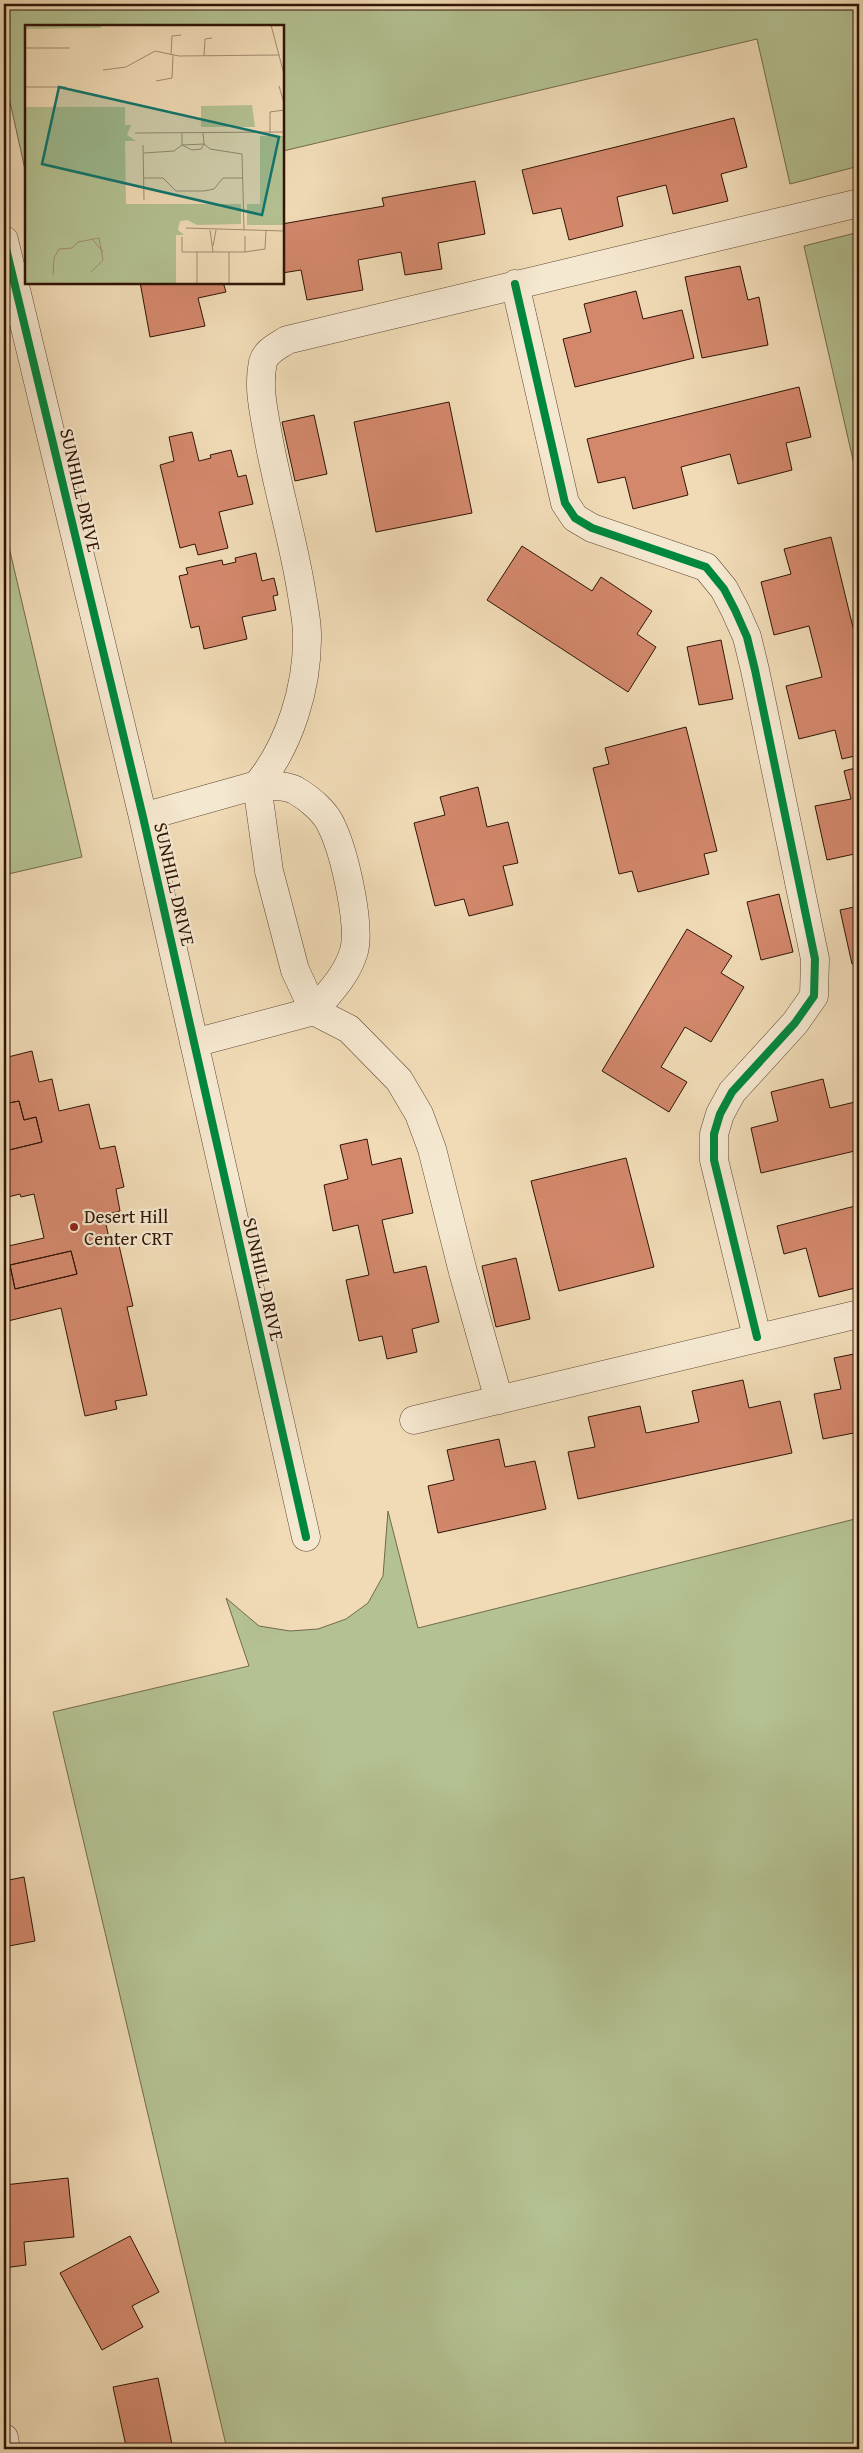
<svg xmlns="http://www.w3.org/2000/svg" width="863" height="2453" font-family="'Gentium Book Plus',serif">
	<rect width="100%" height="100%" fill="#f0dbb6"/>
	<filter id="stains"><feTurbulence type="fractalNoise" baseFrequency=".004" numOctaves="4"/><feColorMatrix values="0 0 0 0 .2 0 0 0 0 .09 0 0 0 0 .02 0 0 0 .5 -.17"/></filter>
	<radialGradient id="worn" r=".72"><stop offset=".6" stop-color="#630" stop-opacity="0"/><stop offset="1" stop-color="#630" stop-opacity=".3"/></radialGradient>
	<path fill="#b4c192" stroke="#726a4c" d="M 4,4 L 859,4 L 859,166 L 790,184 L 757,39 L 283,151 L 282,26 L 26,26 L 26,174 L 4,75 Z
		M 859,232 L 859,486 L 804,246 Z
		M 4,526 L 82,857 L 4,875 Z
		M 388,1511 L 418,1628 L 859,1518 L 859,2449 L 227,2449 L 53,1712 L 249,1666 L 226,1598 L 259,1626 L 290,1631 L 318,1629 L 346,1619 L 368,1603 L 383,1576 Z"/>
	<path fill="#d3886c" stroke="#301406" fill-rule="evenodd" d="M 734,118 L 747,167 L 721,174 L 728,201 L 673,214 L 666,185 L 617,197 L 623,226 L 569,240 L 561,208 L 533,214 L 522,170 Z
		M 475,181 L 485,234 L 438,243 L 442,269 L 405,275 L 401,252 L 358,260 L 363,290 L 307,300 L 301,270 L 282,273 L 282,224 L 384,206 L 382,198 Z
		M 740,266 L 748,300 L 759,297 L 768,345 L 702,358 L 685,277 Z
		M 140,282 L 223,282 L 226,292 L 198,298 L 205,326 L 150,337 Z
		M 636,291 L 643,319 L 682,310 L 694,358 L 575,387 L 563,339 L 591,332 L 584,304 Z
		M 799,387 L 811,437 L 786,443 L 792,470 L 738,484 L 730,454 L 681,467 L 688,495 L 633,509 L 625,477 L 598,483 L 587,439 Z
		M 449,402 L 472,513 L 376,532 L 354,422 Z
		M 314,415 L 327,474 L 295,481 L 282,422 Z
		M 192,432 L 199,461 L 211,458 L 210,455 L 231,450 L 238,477 L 246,475 L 253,504 L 219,512 L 228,548 L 198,555 L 195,544 L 180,548 L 160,465 L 174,461 L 169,437 Z
		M 831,537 L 859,652 L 859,755 L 842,759 L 835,730 L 799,739 L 786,686 L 822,677 L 809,626 L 774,635 L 761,582 L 791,574 L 784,549 Z
		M 522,546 L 592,591 L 601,577 L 652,611 L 637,634 L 656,647 L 628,692 L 487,600 Z
		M 256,553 L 262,581 L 274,578 L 278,595 L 273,596 L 276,610 L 242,617 L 247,639 L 204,649 L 199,626 L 191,628 L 179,576 L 188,574 L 186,568 L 222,560 L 223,565 L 236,562 L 235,558 Z
		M 721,640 L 733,699 L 699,705 L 687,647 Z
		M 686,727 L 717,851 L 704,854 L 709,874 L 638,892 L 632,871 L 619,874 L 593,768 L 609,764 L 605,748 Z
		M 859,767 L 859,853 L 827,860 L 815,806 L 851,799 L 844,771 Z
		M 478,787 L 487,827 L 508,822 L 518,863 L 503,866 L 513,905 L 469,916 L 464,899 L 435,906 L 414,823 L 445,815 L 440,797 Z
		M 779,894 L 793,952 L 761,960 L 747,902 Z
		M 859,906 L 859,962 L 852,964 L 840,910 Z
		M 687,929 L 732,956 L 721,973 L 744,987 L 711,1042 L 685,1027 L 661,1067 L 687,1082 L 669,1112 L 602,1071 Z
		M 32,1051 L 39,1082 L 52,1079 L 59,1111 L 89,1104 L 100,1149 L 115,1146 L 124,1187 L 116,1189 L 120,1211 L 104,1215 L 110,1243 L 118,1241 L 133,1306 L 127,1307 L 147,1395 L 115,1401 L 117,1409 L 85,1416 L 61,1308 L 4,1322 L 4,1247 L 44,1238 L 34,1194 L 21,1197 L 20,1194 L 4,1198 L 4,1144 L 5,1151 L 42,1142 L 36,1117 L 24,1120 L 19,1101 L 4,1104 L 4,1058 ZM 71,1251 L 77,1274 L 15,1289 L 10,1265 Z
		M 823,1079 L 830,1108 L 859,1101 L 859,1150 L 761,1173 L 751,1128 L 778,1121 L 771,1092 Z
		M 19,1101 L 24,1120 L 36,1117 L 42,1142 L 5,1151 L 4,1104 Z
		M 367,1139 L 372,1165 L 401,1158 L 413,1213 L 382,1220 L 394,1273 L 426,1266 L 439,1322 L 412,1329 L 417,1352 L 387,1359 L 382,1336 L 359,1341 L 346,1280 L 369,1275 L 358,1225 L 333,1231 L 324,1185 L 348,1179 L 340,1145 Z
		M 626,1158 L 654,1267 L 559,1291 L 531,1181 Z
		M 859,1205 L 859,1287 L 819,1297 L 806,1248 L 784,1254 L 777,1226 Z
		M 71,1251 L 77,1274 L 15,1289 L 10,1265 Z
		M 516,1258 L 530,1319 L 496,1327 L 482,1266 Z
		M 859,1353 L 859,1432 L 823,1439 L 814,1394 L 841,1389 L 834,1358 Z
		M 743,1380 L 749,1408 L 780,1401 L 792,1453 L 578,1499 L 568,1452 L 595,1447 L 588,1417 L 640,1406 L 646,1433 L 699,1422 L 692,1391 Z
		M 499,1439 L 505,1467 L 535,1461 L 546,1509 L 438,1533 L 428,1486 L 454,1480 L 447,1450 Z
		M 24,1877 L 35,1941 L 4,1947 L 4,1881 Z
		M 68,2178 L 74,2237 L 24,2242 L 26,2265 L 4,2268 L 4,2185 Z
		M 130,2236 L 159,2292 L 132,2306 L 143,2327 L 102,2350 L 60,2273 Z
		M 158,2378 L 173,2449 L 110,2449 L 126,2446 L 113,2387 Z"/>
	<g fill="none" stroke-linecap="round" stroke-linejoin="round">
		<g stroke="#604632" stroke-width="29">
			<path id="minor" d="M 4,240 L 143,817 L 306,1537
				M 515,284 L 565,503 L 575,518 L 592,528 L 706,567 L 724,589 L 735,610 L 747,637 L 755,670 L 815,959 L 814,996 L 795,1023 L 732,1092 L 720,1114 L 714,1134 L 714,1160 L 757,1337
				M 257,785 C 268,786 285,785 295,790 C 309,798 326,812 332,827 C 344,852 361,924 354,951 C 347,975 330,992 314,1011 L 295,970 L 269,871 Z
				M 143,817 L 257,785 C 290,745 308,686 307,634 C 307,619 303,603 301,589 C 292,535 276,483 267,430 C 263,408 258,385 263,362 C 266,351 278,346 287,340 L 859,203
				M 194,1043 L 314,1011 L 349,1029 L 399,1080 L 419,1114 L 432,1149 L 463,1272 L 499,1400
				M 414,1420 L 859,1314
				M 4,2438 L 6,2449"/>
		</g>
		<use href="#minor" stroke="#f5e8d0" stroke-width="28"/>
		<g stroke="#f5e8d0" stroke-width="11">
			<path id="cycleway" d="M 4,240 L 143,817 L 306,1537
				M 515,284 L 565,503 L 575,518 L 592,528 L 706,567 L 724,589 L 735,610 L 747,637 L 755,670 L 815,959 L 814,996 L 795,1023 L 732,1092 L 720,1114 L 714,1134 L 714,1160 L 757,1337"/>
		</g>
		<use href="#cycleway" stroke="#00873e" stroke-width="8"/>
	</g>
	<circle fill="#8f2418" stroke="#f5e8d0" stroke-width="2" cx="74" cy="1227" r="5"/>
	<g text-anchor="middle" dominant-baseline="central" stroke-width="4.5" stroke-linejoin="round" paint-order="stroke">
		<g font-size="19" fill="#301406" stroke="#f5e8d0">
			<text transform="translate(81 490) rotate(77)">SUNHILL DRIVE</text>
			<text transform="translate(175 884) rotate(77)">SUNHILL DRIVE</text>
			<text transform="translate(264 1279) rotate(77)">SUNHILL DRIVE</text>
		</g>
		<g font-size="19" fill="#301406" stroke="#f5e8d0" text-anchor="start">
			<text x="84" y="1216">Desert Hill<tspan x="84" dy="22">Center CRT</tspan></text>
		</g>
	</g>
	<g transform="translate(25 25)">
		<rect width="259" height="259" fill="#f0dbb6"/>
		<path d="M 0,0 L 76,0 L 76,3 L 0,4 ZM 227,80 L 230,102 L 176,102 L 176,81 ZM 0,82 L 100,82 L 100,100 L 106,100 L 102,110 L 111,116 L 100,116 L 101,179 L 216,179 L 216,199 L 172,200 L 162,195 L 155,196 L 153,205 L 159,210 L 151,210 L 151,258 L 0,258 ZM 235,111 L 259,111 L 259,200 L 222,200 L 222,179 L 235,179 Z" fill="#b4c192"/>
		<path fill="none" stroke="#a38b70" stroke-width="1" d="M 246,0 L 259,49M 0,23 L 45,23M 146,29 L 147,11 L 156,10M 179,31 L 180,14 L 187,13M 78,45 L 101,42 L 130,26 L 154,31 L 254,30M 131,56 L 147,53 L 148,30M 254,61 L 259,78M 0,62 L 41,62M 110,108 L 259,107M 178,108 L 179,119 L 185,124 L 217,129 L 219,205M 245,108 L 245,87 L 259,85M 118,120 L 119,175M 157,120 L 167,125 L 176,124 L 179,119M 157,120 L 179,119M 119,128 L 149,126 L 157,120 L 157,108M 119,153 L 138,153 L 151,166 L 179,166 L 189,164 L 198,153 L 218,153M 161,203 L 259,206M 185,205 L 188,227M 157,212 L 157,227 L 204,227 L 204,258M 68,215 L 78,227M 188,221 L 191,205M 172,227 L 172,258M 204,227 L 220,227 L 220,211M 220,227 L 240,224 L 241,205M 28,250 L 29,233 L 34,224 L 47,223 L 53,217 L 74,213 L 78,235 L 66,247"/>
		<path fill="#0f766e" fill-opacity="0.15" stroke="#0f766e" stroke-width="2.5" d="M 34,62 L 254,112 L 237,190 L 17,139 Z"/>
		<rect width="259" height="259" fill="none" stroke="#301406" stroke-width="2.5"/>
	</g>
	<rect width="863" height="2453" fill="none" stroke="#f0dbb6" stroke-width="20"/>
	<rect x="5" y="5" width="853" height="2443" fill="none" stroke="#301406" stroke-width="2.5"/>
	<rect x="10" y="10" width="843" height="2433" fill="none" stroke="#301406"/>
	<rect width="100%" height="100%" filter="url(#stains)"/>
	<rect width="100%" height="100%" fill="url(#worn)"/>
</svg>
